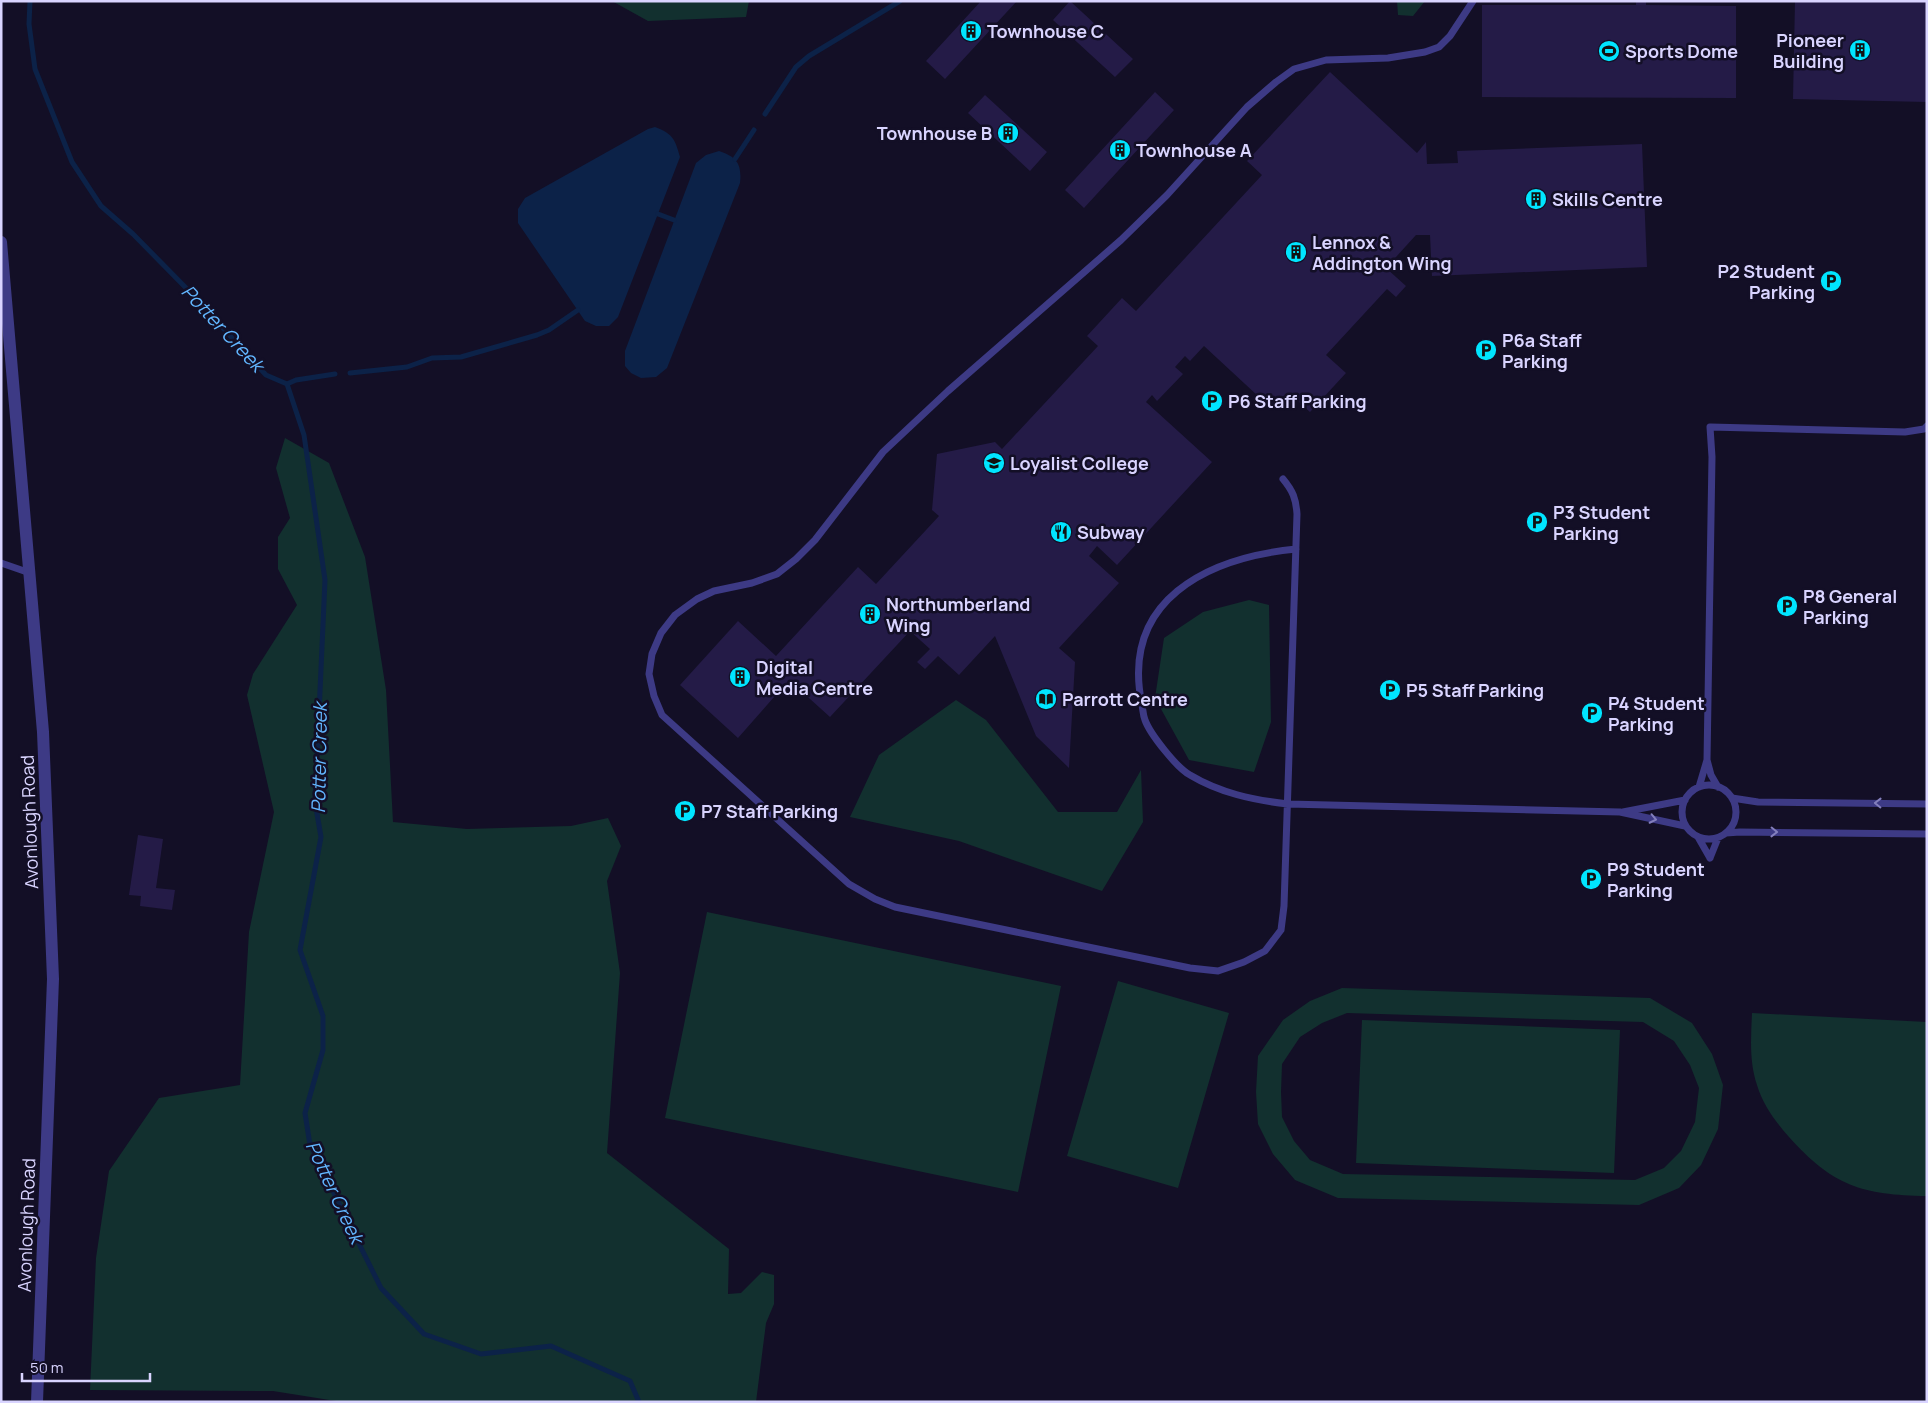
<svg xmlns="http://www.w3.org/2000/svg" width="1928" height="1403" font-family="Manrope,sans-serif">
	<rect width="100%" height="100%" fill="#130f26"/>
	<path fill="#12302f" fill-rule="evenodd" d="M 612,1 L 749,1 L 746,17 L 648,21 Z
		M 1397,1 L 1425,1 L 1413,16 L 1398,15 Z
		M 285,438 L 329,463 L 365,557 L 386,690 L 393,822 L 467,829 L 571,826 L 608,818 L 621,846 L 607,881 L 620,973 L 607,1153 L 729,1249 L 728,1294 L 741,1293 L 762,1272 L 774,1275 L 774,1304 L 766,1323 L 756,1402 L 342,1402 L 273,1391 L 90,1390 L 96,1258 L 109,1171 L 159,1098 L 240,1085 L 249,932 L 274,812 L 247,695 L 253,674 L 297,605 L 278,569 L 278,537 L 290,518 L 276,468 Z
		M 1249,600 L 1269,605 L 1271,722 L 1254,772 L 1189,760 L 1155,698 L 1164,638 L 1203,612 Z
		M 956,700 L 986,720 L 1058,812 L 1117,812 L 1141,770 L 1143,822 L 1102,891 L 959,841 L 850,817 L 879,755 Z
		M 707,912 L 1061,986 L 1018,1192 L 665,1118 Z
		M 1118,981 L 1229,1013 L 1178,1188 L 1067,1156 Z
		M 1342,988 L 1650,998 L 1692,1023 L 1712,1054 L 1723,1085 L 1718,1129 L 1701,1165 L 1679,1188 L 1639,1205 L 1338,1198 L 1295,1180 L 1273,1154 L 1258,1124 L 1256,1092 L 1258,1056 L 1283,1020 L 1310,1001 ZM 1347,1013 L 1643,1022 L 1674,1041 L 1690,1065 L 1699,1088 L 1695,1122 L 1681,1151 L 1664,1168 L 1635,1180 L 1343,1174 L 1310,1160 L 1294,1141 L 1282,1117 L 1281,1092 L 1282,1064 L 1300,1037 L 1322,1023 Z
		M 1752,1013 L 1927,1022 L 1927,1196 C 1862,1195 1833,1186 1789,1137 C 1775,1121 1763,1105 1757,1085 C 1749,1061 1751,1037 1752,1013 Z
		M 1362,1020 L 1620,1030 L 1614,1173 L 1356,1163 Z"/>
	<path fill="#0c2248" d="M 655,127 C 673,134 675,139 680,157 L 618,317 L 609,326 L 596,326 L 585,321 L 518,223 L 518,209 L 525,198 L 648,129 Z
		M 719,151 C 737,157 742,164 740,183 L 667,368 L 656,377 L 641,378 L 631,373 L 625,366 L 625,351 L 696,163 L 706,155 Z"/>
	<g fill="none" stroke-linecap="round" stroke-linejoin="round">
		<path stroke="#0c2248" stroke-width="5" d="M 30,1 L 29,24 L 35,69 L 72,162 L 101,206 L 133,234 L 190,292 L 266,375 L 287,384 L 304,435 L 325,580 L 315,802 L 321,837 L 300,950 L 323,1016 L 323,1050 L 305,1113 L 310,1145 L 381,1288 L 424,1334 L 481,1354 L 551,1346 L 630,1381 L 639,1402
			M 765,114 L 796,67 L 809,56 L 900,1
			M 735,159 L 754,130
			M 658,214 L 674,220
			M 350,373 L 407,367 L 432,358 L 461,357 L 537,335 L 549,330 L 578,310
			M 287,384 L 296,380 L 335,374"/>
	</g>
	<path fill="#241b47" d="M 981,1 L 1017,1 L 945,79 L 926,61 Z
		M 1070,1 L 1133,59 L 1115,77 L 1053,20 Z
		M 1636,1 L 1646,1 L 1646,5 L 1736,6 L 1736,98 L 1482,97 L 1482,5 L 1636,5 Z
		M 1795,1 L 1927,1 L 1927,102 L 1793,99 Z
		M 1330,72 L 1417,153 L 1426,142 L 1427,164 L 1458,163 L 1457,151 L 1642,144 L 1647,267 L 1432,276 L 1430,235 L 1416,235 L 1386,268 L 1406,286 L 1396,297 L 1387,289 L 1326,355 L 1346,373 L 1310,412 L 1289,393 L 1273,410 L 1204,346 L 1190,361 L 1185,356 L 1175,367 L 1183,374 L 1157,401 L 1152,395 L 1146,402 L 1212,462 L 1117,565 L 1097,546 L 1089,556 L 1119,583 L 1059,648 L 1075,662 L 1069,768 L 1036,736 L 995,636 L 959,675 L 938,656 L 925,669 L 917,662 L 930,649 L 910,631 L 830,717 L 789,680 L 738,738 L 680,685 L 738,621 L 776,656 L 858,567 L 876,584 L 939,516 L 932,510 L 937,454 L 995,442 L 1002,449 L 1098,346 L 1087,336 L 1122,298 L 1136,311 L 1262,175 L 1247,161 Z
		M 1155,92 L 1174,110 L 1084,208 L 1065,190 Z
		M 985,95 L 1047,152 L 1030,171 L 968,113 Z
		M 138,835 L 163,839 L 156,888 L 175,890 L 172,910 L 140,906 L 141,896 L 129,895 Z"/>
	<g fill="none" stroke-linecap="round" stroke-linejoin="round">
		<path stroke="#3d3a85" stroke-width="7" d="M 1283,479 C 1293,491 1296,499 1297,514 L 1284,906 L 1281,930 L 1265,951 L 1244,962 L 1218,971 L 1190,968 L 895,907 L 875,899 L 849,884 L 662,715 L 654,696 L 649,674 L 652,654 L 661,633 L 675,615 L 697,599 L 714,591 L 752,583 L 777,574 L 796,559 L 815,540 L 883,452 L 948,391 L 1121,240 L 1167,195 L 1247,107 L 1276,82 L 1294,69 L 1326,60 L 1388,58 L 1425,52 L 1439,47 L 1450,36 L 1473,1
			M 1296,549 C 1207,558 1120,600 1142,705 C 1143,710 1143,715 1145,720 C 1150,734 1177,768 1190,775 C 1220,793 1253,800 1288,804 L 1620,812 L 1685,826
			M 1,563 L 30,573
			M 1707,760 L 1711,775 L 1718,787
			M1682 812a27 27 0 1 1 54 0a27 27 0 1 1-54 0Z
			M 1699,787 L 1707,760 L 1712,457 L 1710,427 L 1905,432 L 1924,429 L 1927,426
			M 1732,798 L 1758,802 L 1927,804
			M 1623,812 L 1685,800
			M 1726,833 L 1740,832 L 1927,834
			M 1698,837 L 1710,858
			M 1710,858 L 1718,838"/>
		<path stroke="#3d3a85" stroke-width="12" d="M 1,242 L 43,732 L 53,979 L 37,1402"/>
	</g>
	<defs><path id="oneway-chevron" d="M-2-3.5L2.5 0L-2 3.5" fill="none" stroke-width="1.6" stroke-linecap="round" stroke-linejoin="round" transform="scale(1.25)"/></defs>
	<g stroke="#837fbc">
		<use href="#oneway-chevron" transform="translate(1878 803) rotate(-179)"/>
		<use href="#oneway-chevron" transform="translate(1653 819) rotate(12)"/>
		<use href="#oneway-chevron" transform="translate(1774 832) rotate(1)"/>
	</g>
	<defs>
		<g id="building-disc" transform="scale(1.125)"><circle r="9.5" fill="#00e5ff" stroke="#130f26"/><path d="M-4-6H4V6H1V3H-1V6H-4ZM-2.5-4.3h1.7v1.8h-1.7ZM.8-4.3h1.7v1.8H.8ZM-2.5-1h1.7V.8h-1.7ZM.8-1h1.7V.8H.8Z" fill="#111"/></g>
		<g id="stadium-disc" transform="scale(1.125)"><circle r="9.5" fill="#00e5ff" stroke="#130f26"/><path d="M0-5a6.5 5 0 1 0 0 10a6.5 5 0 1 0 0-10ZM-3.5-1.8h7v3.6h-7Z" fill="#111"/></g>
		<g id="parking-disc" transform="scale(1.125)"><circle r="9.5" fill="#00e5ff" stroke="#130f26"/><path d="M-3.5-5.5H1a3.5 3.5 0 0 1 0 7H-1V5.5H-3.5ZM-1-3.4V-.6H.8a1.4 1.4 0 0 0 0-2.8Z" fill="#111"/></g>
		<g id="university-disc" transform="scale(1.125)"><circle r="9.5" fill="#00e5ff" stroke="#130f26"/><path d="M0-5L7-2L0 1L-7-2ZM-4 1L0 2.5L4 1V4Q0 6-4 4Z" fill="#111"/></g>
		<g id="restaurant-disc" transform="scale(1.125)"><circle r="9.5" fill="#00e5ff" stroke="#130f26"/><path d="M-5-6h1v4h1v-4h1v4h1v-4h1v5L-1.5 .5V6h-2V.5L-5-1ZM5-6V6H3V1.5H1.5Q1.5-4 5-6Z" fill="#111"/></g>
		<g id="library-disc" transform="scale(1.125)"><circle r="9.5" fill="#00e5ff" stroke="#130f26"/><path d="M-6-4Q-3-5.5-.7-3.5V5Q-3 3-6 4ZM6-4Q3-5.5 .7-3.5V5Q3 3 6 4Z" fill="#111"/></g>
	</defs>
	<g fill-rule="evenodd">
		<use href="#building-disc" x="971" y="31"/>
		<use href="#building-disc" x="1860" y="50"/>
		<use href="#stadium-disc" x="1609" y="51"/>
		<use href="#building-disc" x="1008" y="133"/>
		<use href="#building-disc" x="1120" y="150"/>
		<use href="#building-disc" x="1536" y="199"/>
		<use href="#building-disc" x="1296" y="252"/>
		<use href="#parking-disc" x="1831" y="281"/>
		<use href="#parking-disc" x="1486" y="350"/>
		<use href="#parking-disc" x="1212" y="401"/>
		<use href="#university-disc" x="994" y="463"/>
		<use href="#parking-disc" x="1537" y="522"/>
		<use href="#restaurant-disc" x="1061" y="532"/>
		<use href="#parking-disc" x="1787" y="606"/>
		<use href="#building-disc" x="870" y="614"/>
		<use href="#building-disc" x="740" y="677"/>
		<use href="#parking-disc" x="1390" y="690"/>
		<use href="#library-disc" x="1046" y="699"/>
		<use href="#parking-disc" x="1592" y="713"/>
		<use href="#parking-disc" x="685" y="811"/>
		<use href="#parking-disc" x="1591" y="879"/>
	</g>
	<g text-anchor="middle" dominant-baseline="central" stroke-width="5" stroke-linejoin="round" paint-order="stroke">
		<g font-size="18" font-weight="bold" fill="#d9d4ff" stroke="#130f26" text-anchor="start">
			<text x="987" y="31">Townhouse C</text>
			<text x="1844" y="40" text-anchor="end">Pioneer<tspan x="1844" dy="21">Building</tspan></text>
			<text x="1625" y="51">Sports Dome</text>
			<text x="992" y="133" text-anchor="end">Townhouse B</text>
			<text x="1136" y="150">Townhouse A</text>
			<text x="1552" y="199">Skills Centre</text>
			<text x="1312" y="242">Lennox &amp;<tspan x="1312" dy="21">Addington Wing</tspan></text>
			<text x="1815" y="271" text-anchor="end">P2 Student<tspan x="1815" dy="21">Parking</tspan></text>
			<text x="1502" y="340">P6a Staff<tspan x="1502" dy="21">Parking</tspan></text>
			<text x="1228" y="401">P6 Staff Parking</text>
			<text x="1010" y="463">Loyalist College</text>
			<text x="1553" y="512">P3 Student<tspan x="1553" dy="21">Parking</tspan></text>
			<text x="1077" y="532">Subway</text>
			<text x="1803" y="596">P8 General<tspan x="1803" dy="21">Parking</tspan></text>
			<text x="886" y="604">Northumberland<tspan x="886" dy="21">Wing</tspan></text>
			<text x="756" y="667">Digital<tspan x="756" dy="21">Media Centre</tspan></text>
			<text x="1406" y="690">P5 Staff Parking</text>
			<text x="1062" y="699">Parrott Centre</text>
			<text x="1608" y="703">P4 Student<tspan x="1608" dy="21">Parking</tspan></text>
			<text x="701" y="811">P7 Staff Parking</text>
			<text x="1607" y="869">P9 Student<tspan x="1607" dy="21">Parking</tspan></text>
		</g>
		<g font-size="18" fill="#d9d4ff" stroke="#130f26">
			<text transform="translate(29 822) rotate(-92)">Avonlough Road</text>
			<text transform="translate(26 1225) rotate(-88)">Avonlough Road</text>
		</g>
		<g font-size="19" font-style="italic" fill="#62b6ff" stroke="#130f26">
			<text transform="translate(223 328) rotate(47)">Potter Creek</text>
			<text transform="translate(319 758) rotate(-89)">Potter Creek</text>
			<text transform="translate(335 1192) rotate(65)">Potter Creek</text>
		</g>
	</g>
	<rect width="1928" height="1403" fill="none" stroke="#d9d4ff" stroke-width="5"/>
	<path d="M22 1373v8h128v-8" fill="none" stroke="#d9d4ff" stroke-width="2.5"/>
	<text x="30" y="1373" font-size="15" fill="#d9d4ff" stroke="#130f26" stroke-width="4" paint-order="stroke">50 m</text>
</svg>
